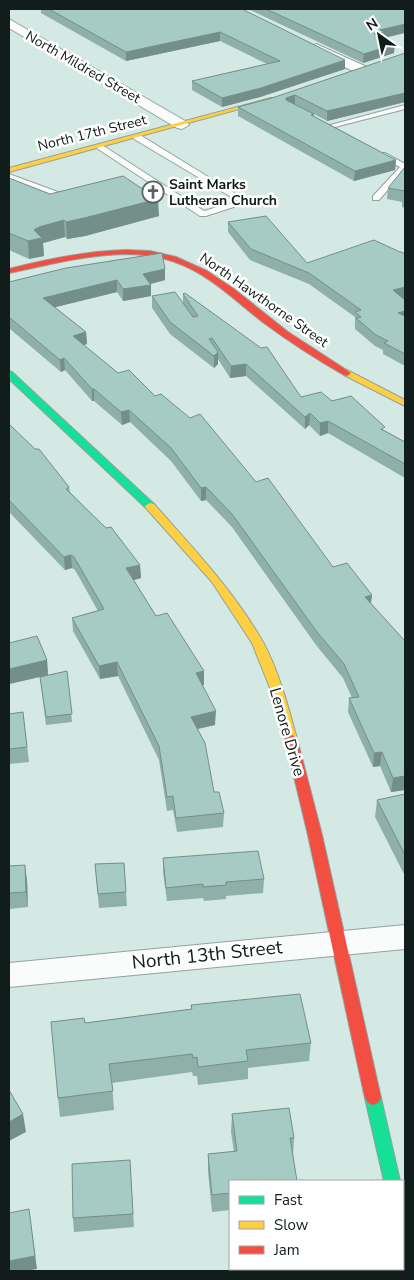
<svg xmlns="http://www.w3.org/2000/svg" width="414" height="1280" font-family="'Nunito Sans',sans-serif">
	<rect width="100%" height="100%" fill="#d5e9e4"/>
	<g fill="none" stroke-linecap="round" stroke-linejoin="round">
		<g stroke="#92a29e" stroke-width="2">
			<path id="lane" d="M 405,105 L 405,109 L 327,129 L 323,127 Z
				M 134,135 L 140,135 L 249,202 L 206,216 L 200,216 L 95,147 L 102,145 L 204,211 L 238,201 L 134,139 Z
				M 379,153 L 385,153 L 405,164 L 405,170 L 379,200 L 373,200 L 373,196 L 400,167 L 379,157 Z
				M 9,174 L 58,192 L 70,192 L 74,194 C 61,203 24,184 9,179 Z"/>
		</g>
		<g stroke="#92a29e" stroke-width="2">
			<path id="street" d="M 9,19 L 187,122 L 189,125 L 182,129 L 177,128 L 9,28 Z
				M 316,44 L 367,67 L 368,70 L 367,73 L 357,73 L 312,51 L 310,48 Z
				M 405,925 L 405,949 L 9,987 L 9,963 Z
				M 403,1208 L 405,1209 L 405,1252 L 403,1251 Z"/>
		</g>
		<g stroke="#92a29e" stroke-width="2">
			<path id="fast" d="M 9,371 L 12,372 L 154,504 L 155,506 L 154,508 L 146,508 L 9,379 Z
				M 373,1091 L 378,1093 L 381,1098 L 400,1181 L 384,1181 L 365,1098 L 368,1093 Z"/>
		</g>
		<g stroke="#92a29e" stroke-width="2">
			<path id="slow" d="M 271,98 L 276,99 L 9,172 L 9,168 Z
				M 347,370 L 405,400 L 405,406 L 344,375 L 343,373 Z
				M 150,503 L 154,504 C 193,548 233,590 263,642 C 278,669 289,709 297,739 L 295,742 L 287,742 L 285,739 L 276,703 L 252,643 L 212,582 L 146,508 L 145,506 Z"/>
		</g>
		<g stroke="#92a29e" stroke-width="2">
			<path id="jam" d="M 126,250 L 150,251 L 176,257 L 207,271 L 234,289 L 288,332 L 351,373 L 347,376 L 344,375 C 316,359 290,342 264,323 C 217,286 190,254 125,254 C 85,255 47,265 9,273 L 9,269 C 48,259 86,251 126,250 Z
				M 291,735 L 295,736 L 297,739 L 322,835 L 381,1098 L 378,1103 L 373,1105 L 368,1103 L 365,1098 L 308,835 L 285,739 L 287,736 Z"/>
		</g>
		<use href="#lane" fill="#f9fcfb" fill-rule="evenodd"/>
		<use href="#street" fill="#f9fcfb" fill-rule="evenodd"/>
		<use href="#fast" fill="#16e098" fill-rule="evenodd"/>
		<use href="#slow" fill="#ffcf43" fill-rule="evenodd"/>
		<use href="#jam" fill="#f24e42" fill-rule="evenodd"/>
	</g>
	<path fill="#8fafa9" d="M 41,9 L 242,9 L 345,69 L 260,97 L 222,107 L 192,90 L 192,81 L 267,64 L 220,41 L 126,61 L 41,13 Z
		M 248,9 L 405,9 L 384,38 L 384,39 L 394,53 L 363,63 Z
		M 405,53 L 405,102 L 327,121 L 295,104 L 314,114 L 314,116 L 396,160 L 395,170 L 354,181 L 238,116 L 238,107 L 272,98 Z
		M 405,167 L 405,208 L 402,207 L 402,202 L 387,199 L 388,188 Z
		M 9,178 L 50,194 L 159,216 L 85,236 L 67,239 L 65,237 L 43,243 L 44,256 L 29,259 L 9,250 Z
		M 228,222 L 307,263 L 405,298 L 403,298 L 405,300 L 405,366 L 383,354 L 383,350 L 375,346 L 355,329 L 355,317 L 309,284 L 250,260 L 228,232 Z
		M 165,269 L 165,280 L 150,284 L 151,296 L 123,301 L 117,292 L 55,307 L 86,332 L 87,344 L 83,345 L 118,373 L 155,396 L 256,482 L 333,567 L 372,595 L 371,603 L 405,790 L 391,792 L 380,766 L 373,767 L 348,712 L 349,698 L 352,698 L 343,678 L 316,645 L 232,527 L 206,500 L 201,501 L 171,461 L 130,422 L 122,425 L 94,401 L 92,401 L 65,370 L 61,372 L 10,329 L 9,329 L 9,282 Z
		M 183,294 L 301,397 L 332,401 L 405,442 L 405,478 L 328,433 L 320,436 L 309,425 L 305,429 L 246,376 L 230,378 L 218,359 L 218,364 L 214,368 L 170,334 L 152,308 L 152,296 L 183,303 Z
		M 9,424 L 69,487 L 70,492 L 140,565 L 141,578 L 134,580 L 156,616 L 204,685 L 202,685 L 215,725 L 198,729 L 214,792 L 224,813 L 223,827 L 177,832 L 173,810 L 167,811 L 159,760 L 118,676 L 100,679 L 73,631 L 72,618 L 98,611 L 75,570 L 72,568 L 65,570 L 9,512 Z
		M 47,660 L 48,675 L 67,671 L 72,722 L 46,725 L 40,677 L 9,684 Z
		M 23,712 L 29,762 L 9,764 L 9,714 Z
		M 405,794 L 405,876 L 375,817 L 377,800 Z
		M 163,858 L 264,879 L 263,893 L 226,896 L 226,899 L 204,901 L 203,898 L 167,901 L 163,872 Z
		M 124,863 L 127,906 L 99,908 L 95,864 Z
		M 9,866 L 27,880 L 28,907 L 9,909 Z
		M 191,1005 L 311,1043 L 309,1061 L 248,1068 L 248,1079 L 198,1085 L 197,1076 L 193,1076 L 192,1072 L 112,1083 L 114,1110 L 60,1117 L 58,1098 L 85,1023 L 191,1009 Z
		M 232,1114 L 294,1138 L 293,1156 L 230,1181 L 230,1210 L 212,1212 L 208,1172 L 208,1154 L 234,1152 L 231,1132 Z
		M 130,1160 L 134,1227 L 74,1232 L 73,1218 Z"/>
	<path fill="#748e8a" d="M 405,24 L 405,33 L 384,38 L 384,41 L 374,34 L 380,30 Z
		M 220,32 L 220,41 L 126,61 L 126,52 Z
		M 395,44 L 394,53 L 363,63 L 364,54 Z
		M 345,60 L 345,69 L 260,97 L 222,107 L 222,98 Z
		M 405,93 L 405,102 L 327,121 L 327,111 Z
		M 295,95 L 295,104 L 285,107 L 286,98 Z
		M 396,160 L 395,170 L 354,181 L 355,171 Z
		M 158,199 L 159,216 L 85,236 L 67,239 L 66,222 Z
		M 64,220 L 65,237 L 43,243 L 44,256 L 29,259 L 28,241 L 34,230 L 39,227 Z
		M 165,269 L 165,280 L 143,286 L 143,274 Z
		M 117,280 L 117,292 L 44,310 L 43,298 Z
		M 151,285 L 151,296 L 123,301 L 123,289 Z
		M 405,287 L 405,298 L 392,301 L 393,290 Z
		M 405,311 L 405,322 L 398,313 Z
		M 86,332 L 87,344 L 73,348 L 73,336 Z
		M 218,352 L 218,364 L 214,368 L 214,356 Z
		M 64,358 L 65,370 L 61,372 L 60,360 Z
		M 246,364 L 246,376 L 230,378 L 231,366 Z
		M 92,389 L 94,389 L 94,401 L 92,401 Z
		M 129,410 L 130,422 L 122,425 L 121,412 Z
		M 310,413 L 309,425 L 305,429 L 305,417 Z
		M 328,421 L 328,433 L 320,436 L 320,423 Z
		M 206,487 L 206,500 L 201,501 L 201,488 Z
		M 71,555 L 72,568 L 65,570 L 64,557 Z
		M 140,565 L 141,578 L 127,582 L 126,568 Z
		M 372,595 L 370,609 L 365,597 Z
		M 47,660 L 48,675 L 9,684 L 9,669 Z
		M 117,662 L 118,676 L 100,679 L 99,666 Z
		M 204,671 L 204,685 L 196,687 L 196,673 Z
		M 216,711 L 215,725 L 192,730 L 191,717 Z
		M 382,752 L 380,766 L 373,767 L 374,753 Z
		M 405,776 L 405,790 L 391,792 L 393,778 Z
		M 25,865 L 27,880 L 28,907 L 26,892 Z
		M 23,1114 L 26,1132 L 9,1141 L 9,1122 Z
		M 29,1209 L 37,1269 L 26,1271 L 9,1271 L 9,1261 Z"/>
	<path fill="#a6cbc5" stroke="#748e8a" d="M 49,9 L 242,9 L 345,60 L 261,88 L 222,98 L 192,81 L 280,61 L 220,32 L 126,52 Z
		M 266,9 L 405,9 L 405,24 L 380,30 L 385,32 L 374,34 L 395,44 L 364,54 Z
		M 405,53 L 405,93 L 327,111 L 295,95 L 286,98 L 286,100 L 314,114 L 311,115 L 396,160 L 355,171 L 238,107 L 272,98 Z
		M 405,167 L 405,191 L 388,188 Z
		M 123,176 L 158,199 L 84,218 L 66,222 L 64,220 L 39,227 L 34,230 L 42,238 L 28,241 L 9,233 L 9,178 L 50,194 Z
		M 266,216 L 307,263 L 374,240 L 400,252 L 402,252 L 405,254 L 405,287 L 393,290 L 405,300 L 405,311 L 398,313 L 405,316 L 405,354 L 384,343 L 388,341 L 376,335 L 356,318 L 361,317 L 355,312 L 361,310 L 309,273 L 251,249 L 228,222 Z
		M 162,253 L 165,269 L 143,274 L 151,285 L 123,289 L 117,280 L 43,298 L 86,332 L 73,336 L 118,373 L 129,370 L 155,396 L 161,394 L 190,418 L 200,414 L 256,482 L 268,478 L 333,567 L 347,563 L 372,595 L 365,597 L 405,641 L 405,686 L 404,686 L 405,688 L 405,776 L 393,778 L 382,752 L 374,753 L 349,698 L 359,697 L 344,664 L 317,632 L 232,514 L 206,487 L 201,488 L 171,448 L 129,410 L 121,412 L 94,389 L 92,389 L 64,358 L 60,360 L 9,317 L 9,282 L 66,268 Z
		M 175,292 L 193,317 L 198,316 L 183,294 L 185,293 L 261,348 L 267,347 L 301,397 L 321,392 L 332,401 L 351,396 L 385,427 L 381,429 L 405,442 L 405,464 L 328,421 L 320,423 L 310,413 L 305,417 L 246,364 L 231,366 L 212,338 L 209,339 L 218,352 L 214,356 L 170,322 L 152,296 Z
		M 9,424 L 35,449 L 39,449 L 69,487 L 66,489 L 106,528 L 111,527 L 140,565 L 126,568 L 156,616 L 167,613 L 204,671 L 196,673 L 216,711 L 191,717 L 205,743 L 214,792 L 219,792 L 224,813 L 176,818 L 173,796 L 167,797 L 159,746 L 117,662 L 99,666 L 72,618 L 104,609 L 74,557 L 71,555 L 64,557 L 9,500 Z
		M 37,636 L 47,660 L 9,669 L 9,643 Z
		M 67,671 L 72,714 L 46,717 L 40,677 Z
		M 23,712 L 27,747 L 9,749 L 9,714 Z
		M 405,794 L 405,855 L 377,800 Z
		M 258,851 L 264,879 L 226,882 L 226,885 L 203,887 L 203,884 L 166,888 L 163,858 Z
		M 124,863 L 126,892 L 98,894 L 95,864 Z
		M 25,865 L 26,892 L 9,893 L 9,866 Z
		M 300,994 L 311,1043 L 246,1050 L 248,1061 L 198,1067 L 197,1057 L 193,1058 L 192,1054 L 109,1064 L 113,1091 L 58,1098 L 51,1022 L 84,1018 L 85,1023 L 192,1009 L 191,1005 Z
		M 9,1090 L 23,1114 L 9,1122 Z
		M 289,1108 L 294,1138 L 290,1138 L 297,1181 L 230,1181 L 230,1193 L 212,1195 L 208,1154 L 237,1151 L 232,1114 Z
		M 130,1160 L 133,1214 L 73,1218 L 72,1164 Z
		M 29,1209 L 35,1256 L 9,1261 L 9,1213 Z
		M 251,1269 L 306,1269 L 306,1271 L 251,1271 Z"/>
	<defs>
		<g id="church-ring" transform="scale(1.125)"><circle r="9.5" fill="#fff" stroke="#556461" stroke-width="1.5"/><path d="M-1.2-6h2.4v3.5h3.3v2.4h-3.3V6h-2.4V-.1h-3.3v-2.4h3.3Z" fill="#556461"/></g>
	</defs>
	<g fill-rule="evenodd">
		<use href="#church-ring" x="153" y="192"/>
	</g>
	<g text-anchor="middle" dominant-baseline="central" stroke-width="5" stroke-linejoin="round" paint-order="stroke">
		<g font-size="14" fill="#101d1b" stroke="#fff">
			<text transform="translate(83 67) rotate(30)">North Mildred Street</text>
			<text transform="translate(92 133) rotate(-14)">North 17th Street</text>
			<text transform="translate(264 300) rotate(35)">North Hawthorne Street</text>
		</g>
		<g font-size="14" font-weight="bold" fill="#101d1b" stroke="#fff" text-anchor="start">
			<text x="169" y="184">Saint Marks<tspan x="169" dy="16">Lutheran Church</tspan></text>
		</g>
		<g font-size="16" fill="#101d1b" stroke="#fff">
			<text transform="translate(287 732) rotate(74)">Lenore Drive</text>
		</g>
		<g font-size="19" fill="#101d1b" stroke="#fff">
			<text transform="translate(207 955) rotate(-6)">North 13th Street</text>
		</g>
	</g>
	<rect width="414" height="1280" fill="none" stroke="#101d1b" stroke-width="20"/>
	<rect x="229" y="1180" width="175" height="90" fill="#ffffff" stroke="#9fa5a4"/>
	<rect x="239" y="1196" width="25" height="8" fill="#16e098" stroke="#9fa5a4"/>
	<text x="274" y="1205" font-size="15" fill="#101d1b">Fast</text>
	<rect x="239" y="1221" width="25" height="8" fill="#ffcf43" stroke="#9fa5a4"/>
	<text x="274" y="1230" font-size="15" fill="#101d1b">Slow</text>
	<rect x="239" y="1246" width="25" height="8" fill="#f24e42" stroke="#9fa5a4"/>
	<text x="274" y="1255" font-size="15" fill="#101d1b">Jam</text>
	<g transform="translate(379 35) rotate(327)" stroke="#ffffff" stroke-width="4" paint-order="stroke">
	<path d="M0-4L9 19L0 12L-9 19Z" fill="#101d1b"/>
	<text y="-8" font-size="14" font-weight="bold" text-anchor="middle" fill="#101d1b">N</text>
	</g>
</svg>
